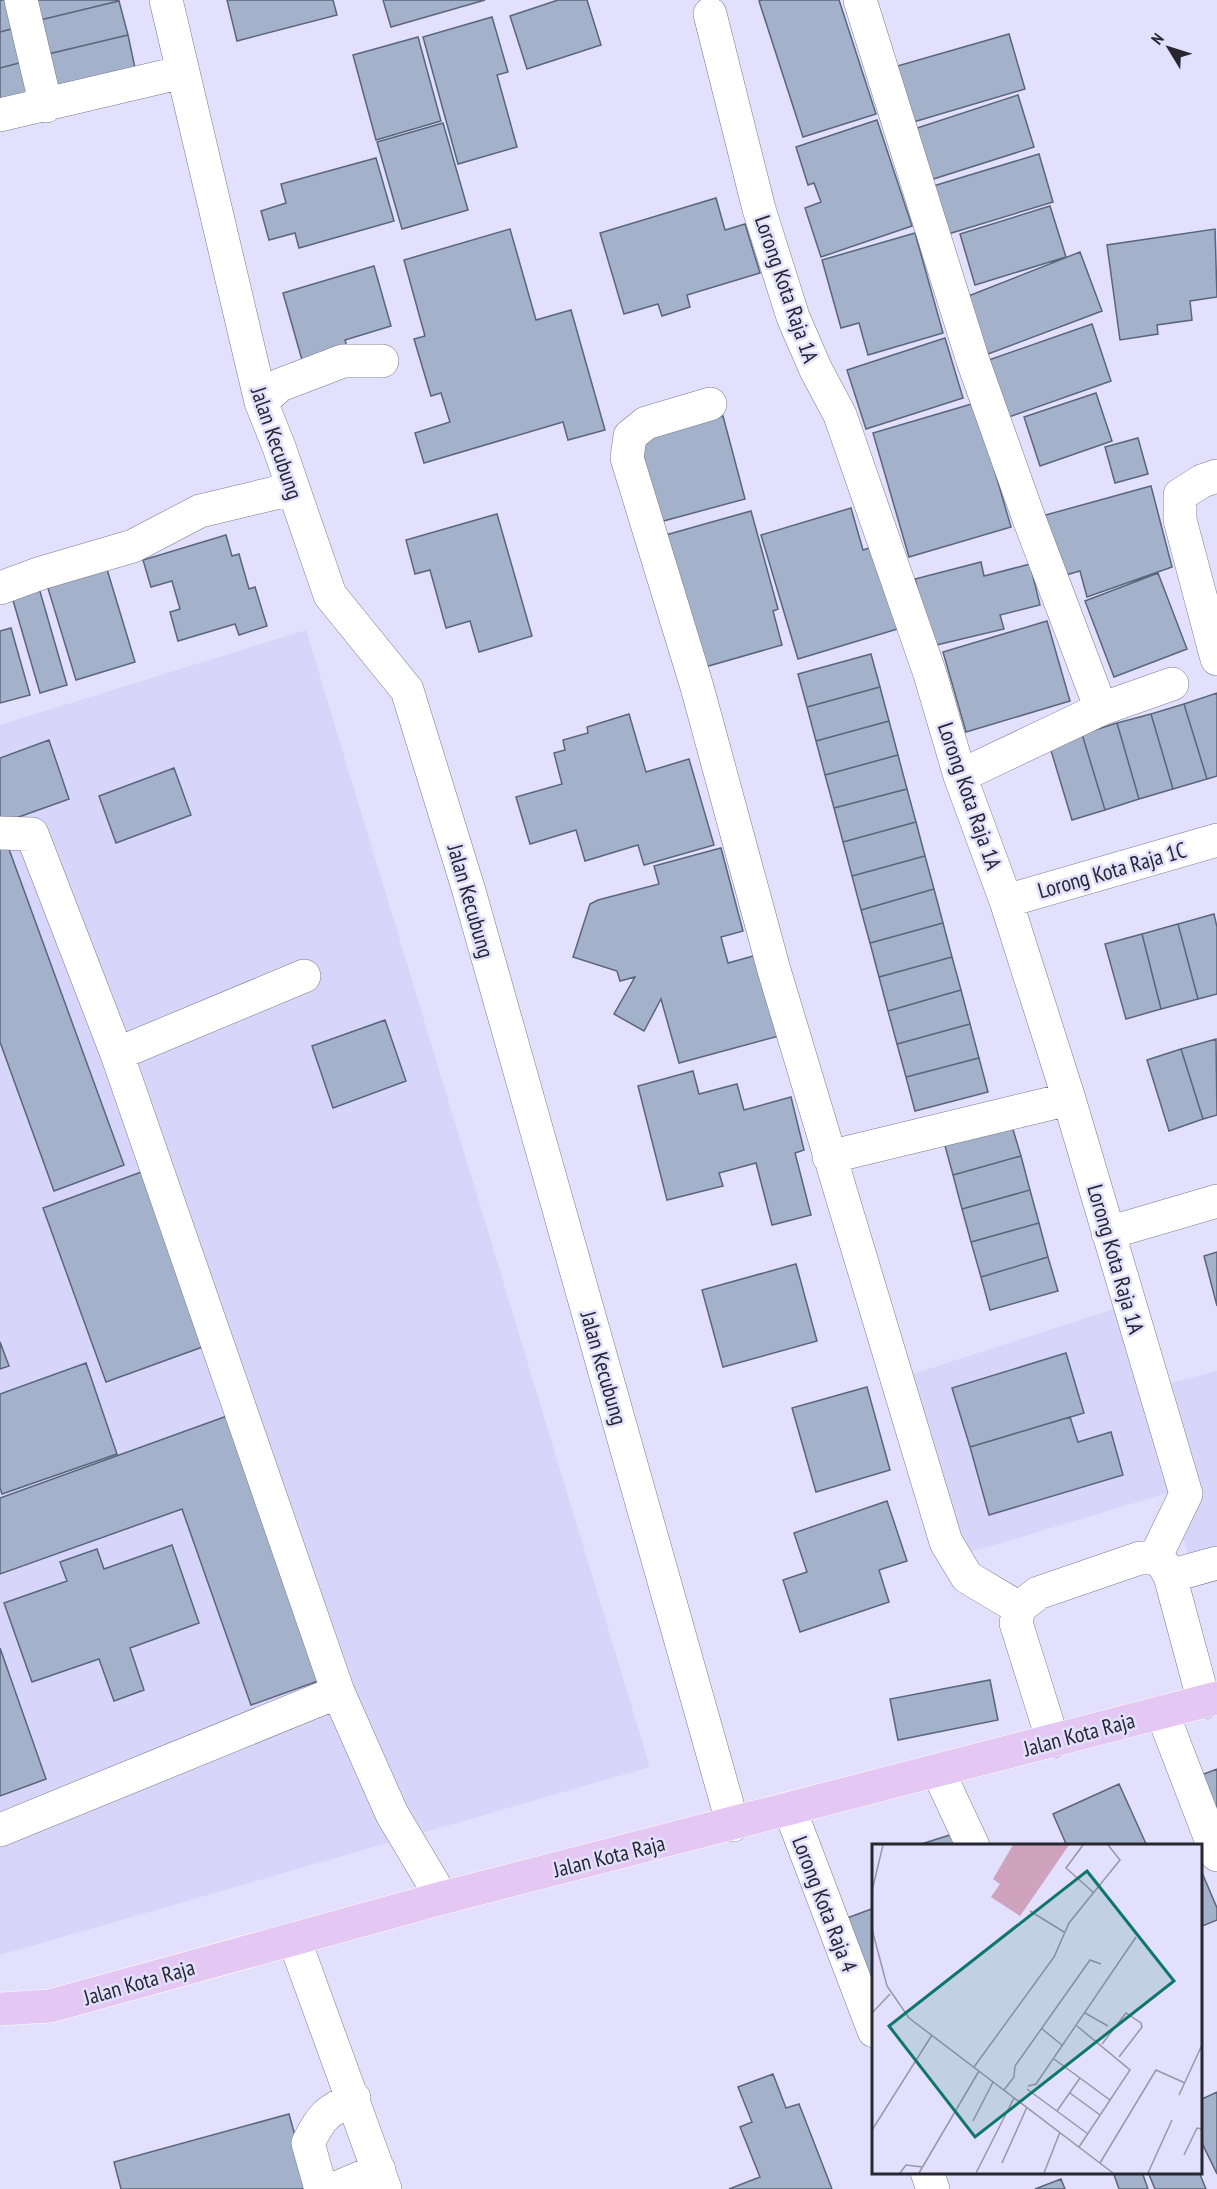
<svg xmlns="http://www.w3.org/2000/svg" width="1217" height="2189" font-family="'PT Sans Narrow',sans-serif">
	<rect width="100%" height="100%" fill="#e2e0fc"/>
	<path fill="#d7d5f9" d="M 306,630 L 650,1767 L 0,1955 L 0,725 Z
		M 1114,1309 L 1140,1391 L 1217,1371 L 1217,1548 L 1188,1556 L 1171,1492 L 964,1554 L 910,1375 Z"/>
	<path fill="#a3b1ca" stroke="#5a667c" stroke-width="1.5" d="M 0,0 L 9,0 L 15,28 L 0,32 Z
		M 35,0 L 119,0 L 119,1 L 40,20 Z
		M 227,0 L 333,0 L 337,15 L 237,41 Z
		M 383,0 L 485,0 L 391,27 Z
		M 558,0 L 587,0 L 601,45 L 527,69 L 510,16 Z
		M 762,0 L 839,0 L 876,114 L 803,137 L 759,1 Z
		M 119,1 L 128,35 L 48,54 L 40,20 Z
		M 492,17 L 508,72 L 497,75 L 517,147 L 458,164 L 423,37 Z
		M 15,28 L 23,62 L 0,68 L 0,32 Z
		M 1009,34 L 1025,89 L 910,123 L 894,67 Z
		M 128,35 L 135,68 L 56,87 L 48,54 Z
		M 418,37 L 441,121 L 376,140 L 353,55 Z
		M 23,62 L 31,96 L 0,104 L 0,68 Z
		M 1018,95 L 1034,147 L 924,182 L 908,131 Z
		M 877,120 L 912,226 L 821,257 L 805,208 L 821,202 L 814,183 L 808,185 L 796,147 Z
		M 443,123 L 468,210 L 402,229 L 377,142 Z
		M 1039,154 L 1053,202 L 945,235 L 930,187 Z
		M 376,158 L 394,221 L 299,248 L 295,233 L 269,240 L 261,211 L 286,203 L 281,184 Z
		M 716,198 L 725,230 L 745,224 L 760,273 L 687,295 L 690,307 L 662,316 L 658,304 L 624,314 L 600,233 Z
		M 1050,206 L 1066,257 L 975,285 L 960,234 Z
		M 510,229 L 536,320 L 571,310 L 605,430 L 568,440 L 563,422 L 424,463 L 415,433 L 450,422 L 441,393 L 431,396 L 414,339 L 425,336 L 404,260 Z
		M 1215,229 L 1217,297 L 1190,301 L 1192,320 L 1157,325 L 1158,334 L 1120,340 L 1107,245 Z
		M 915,233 L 943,333 L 868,355 L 859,323 L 841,328 L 822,260 Z
		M 1080,252 L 1102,311 L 988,354 L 966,297 Z
		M 374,266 L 391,326 L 345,340 L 349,354 L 304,367 L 283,293 Z
		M 1092,324 L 1111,381 L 1006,418 L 986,361 Z
		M 945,338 L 963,398 L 866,429 L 847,370 Z
		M 1096,393 L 1112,441 L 1040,466 L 1024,417 Z
		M 975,403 L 1011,527 L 909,557 L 873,433 Z
		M 723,416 L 745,499 L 656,523 L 635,440 Z
		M 1138,438 L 1148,474 L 1115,483 L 1105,447 Z
		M 1151,486 L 1172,567 L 1087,597 L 1080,571 L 1059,577 L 1042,516 Z
		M 851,508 L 863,550 L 879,545 L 904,627 L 798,659 L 761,535 Z
		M 751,511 L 778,609 L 773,611 L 782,645 L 705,667 L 662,536 Z
		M 497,514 L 532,636 L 479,652 L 470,621 L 446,628 L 430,570 L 415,574 L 406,540 Z
		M 226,535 L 232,556 L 239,554 L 249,589 L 255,587 L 267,626 L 239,635 L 235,624 L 178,641 L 170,612 L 180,609 L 172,581 L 151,587 L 143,560 Z
		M 981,562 L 984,576 L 1030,564 L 1040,605 L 1000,615 L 1004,629 L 932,646 L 915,579 Z
		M 106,566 L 135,662 L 76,680 L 47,585 Z
		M 1158,573 L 1187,649 L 1114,677 L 1085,601 Z
		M 39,588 L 67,685 L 40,693 L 12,597 Z
		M 1047,621 L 1070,701 L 966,732 L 943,652 Z
		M 11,628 L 30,695 L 0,703 L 0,631 Z
		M 871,654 L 880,687 L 807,707 L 798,674 Z
		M 880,687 L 889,721 L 816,741 L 807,707 Z
		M 1217,693 L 1217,776 L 1207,779 L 1184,704 Z
		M 1184,704 L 1207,779 L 1173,789 L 1151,714 Z
		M 629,714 L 646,772 L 689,759 L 714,845 L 644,865 L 638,845 L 585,861 L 576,830 L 530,844 L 516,797 L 562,784 L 554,753 L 565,750 L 563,740 L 588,733 L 587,727 Z
		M 1151,714 L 1173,789 L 1139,799 L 1117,723 Z
		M 889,721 L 898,755 L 825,775 L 816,741 Z
		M 1117,723 L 1139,799 L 1105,810 L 1082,734 Z
		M 1082,734 L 1105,810 L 1072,820 L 1049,744 Z
		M 49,740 L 69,799 L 2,823 L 0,818 L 0,758 Z
		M 898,755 L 907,789 L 834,808 L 825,775 Z
		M 174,768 L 191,815 L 116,843 L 99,796 Z
		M 907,789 L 916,822 L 843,842 L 834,808 Z
		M 916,822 L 925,856 L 852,876 L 843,842 Z
		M 6,841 L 124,1165 L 54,1191 L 0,1042 L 0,844 Z
		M 721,848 L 743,931 L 721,937 L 728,963 L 757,955 L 779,1036 L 679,1063 L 661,999 L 644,1031 L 614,1014 L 635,977 L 620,981 L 617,971 L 573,957 L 590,904 L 598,900 L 659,884 L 654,866 Z
		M 925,856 L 934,889 L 861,910 L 852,876 Z
		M 934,889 L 943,923 L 870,943 L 861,910 Z
		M 1214,914 L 1217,927 L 1217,994 L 1198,999 L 1178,924 Z
		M 943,923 L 952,957 L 879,977 L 870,943 Z
		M 1178,924 L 1198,999 L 1161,1009 L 1142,934 Z
		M 1142,934 L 1161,1009 L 1126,1019 L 1105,944 Z
		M 952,957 L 961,990 L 888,1011 L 879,977 Z
		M 961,990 L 970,1024 L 897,1044 L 888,1011 Z
		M 385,1020 L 406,1081 L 333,1108 L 312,1046 Z
		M 970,1024 L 979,1058 L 906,1077 L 897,1044 Z
		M 1216,1039 L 1217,1115 L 1203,1119 L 1181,1049 Z
		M 1181,1049 L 1203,1119 L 1169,1131 L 1147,1060 Z
		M 979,1058 L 988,1092 L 915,1111 L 906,1077 Z
		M 693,1071 L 699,1094 L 737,1084 L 744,1110 L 791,1097 L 804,1150 L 795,1153 L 811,1215 L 772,1225 L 756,1163 L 719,1173 L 723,1186 L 667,1200 L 638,1086 Z
		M 1011,1123 L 1021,1156 L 953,1175 L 944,1142 Z
		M 1021,1156 L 1030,1190 L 962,1209 L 953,1175 Z
		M 144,1171 L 208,1345 L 106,1382 L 43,1208 Z
		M 1030,1190 L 1039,1223 L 971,1242 L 962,1209 Z
		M 1039,1223 L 1048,1257 L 981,1277 L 971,1242 Z
		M 1217,1252 L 1217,1306 L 1204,1256 Z
		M 1048,1257 L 1058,1291 L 990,1310 L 981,1277 Z
		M 796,1264 L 817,1341 L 723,1367 L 702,1290 Z
		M 0,1342 L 9,1366 L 0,1369 Z
		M 1066,1353 L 1084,1413 L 970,1447 L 952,1388 Z
		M 86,1363 L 117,1454 L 2,1494 L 0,1488 L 0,1394 Z
		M 867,1387 L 890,1470 L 816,1492 L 792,1408 Z
		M 227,1416 L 321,1680 L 251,1705 L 182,1509 L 0,1574 L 0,1498 Z
		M 1070,1417 L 1078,1442 L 1111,1432 L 1123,1475 L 989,1515 L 970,1447 Z
		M 887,1501 L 907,1561 L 879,1570 L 889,1602 L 800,1632 L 783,1580 L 807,1572 L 794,1533 Z
		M 172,1545 L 199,1623 L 130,1648 L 144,1690 L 114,1701 L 99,1659 L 32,1682 L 4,1603 L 67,1581 L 60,1562 L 97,1549 L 104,1569 Z
		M 0,1648 L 46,1779 L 0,1796 Z
		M 990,1680 L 998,1720 L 898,1740 L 890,1699 Z
		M 1217,1769 L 1217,1832 L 1196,1777 Z
		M 1119,1784 L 1147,1846 L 1067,1846 L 1053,1814 Z
		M 953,1834 L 957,1846 L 915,1846 Z
		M 1200,1868 L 1217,1908 L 1217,1920 L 1200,1927 Z
		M 874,1908 L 874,2013 L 839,1921 Z
		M 773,2074 L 786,2108 L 799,2104 L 832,2189 L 729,2189 L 760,2177 L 740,2127 L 752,2122 L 738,2087 Z
		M 1217,2092 L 1217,2174 L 1200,2139 L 1200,2100 Z
		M 289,2114 L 310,2189 L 121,2189 L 114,2162 Z
		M 1113,2172 L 1142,2172 L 1148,2189 L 1119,2189 Z
		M 1148,2172 L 1199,2172 L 1206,2189 L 1155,2189 Z
		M 1061,2179 L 1065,2189 L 1035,2189 Z"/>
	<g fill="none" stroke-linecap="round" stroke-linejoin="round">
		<g stroke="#7a7992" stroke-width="34">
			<path id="minor" d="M 21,0 L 46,106
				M 166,0 L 261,402 L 279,447 L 330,595 L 407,690 L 469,891 L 733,1825
				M 860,0 L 973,361 L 1028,516 L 1101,709
				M 710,14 L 759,209 L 793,317 L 816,370 L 840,415 L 930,674 L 960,776 L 1006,901 L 1069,1099 L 1186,1494 L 1155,1558
				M 0,115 L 183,72
				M 261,402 L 280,385 L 343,361 L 382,361
				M 710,404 L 646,423 L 630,436 L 627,458 L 697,687 L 774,970 L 946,1542 L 967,1577 L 1019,1608
				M 1217,476 L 1202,481 L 1180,495 L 1180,520 L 1217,659
				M 0,588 L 41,573 L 133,546 L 200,511 L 292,489
				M 960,776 L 1101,709 L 1172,684
				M 0,833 L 32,834 L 117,1054 L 338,1692 L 392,1814 L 442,1898
				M 1006,901 L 1217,840
				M 117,1054 L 304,976
				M 829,1157 L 1069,1099
				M 1108,1233 L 1217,1201
				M 1155,1558 L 1164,1565 L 1170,1576 L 1204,1702
				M 1170,1576 L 1217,1563
				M 1162,1712 L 1217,1855
				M 1053,1741 L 1016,1623 L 1019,1608 L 1038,1593 L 1140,1558 L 1155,1558
				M 938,1771 L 973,1846
				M 790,1810 L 874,2031
				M 0,1830 L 338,1692
				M 294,1939 L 385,2189
				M 927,2172 L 933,2189
				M 321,2189 L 308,2143 C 322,2115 326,2112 354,2098
				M 334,2189 L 379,2170"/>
		</g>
		<g stroke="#fff" stroke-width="34">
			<path id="major" d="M 0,2009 L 50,2006 L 442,1898 L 1217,1698"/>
		</g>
		<use href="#minor" stroke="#fff" stroke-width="33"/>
		<use href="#major" stroke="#e5c7f4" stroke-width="33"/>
	</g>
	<g text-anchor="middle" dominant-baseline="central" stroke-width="5" stroke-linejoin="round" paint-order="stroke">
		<g font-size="22" fill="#272631" stroke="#e2e0fc">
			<text transform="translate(787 289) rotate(71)">Lorong Kota Raja 1A</text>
			<text transform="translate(277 443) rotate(71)">Jalan Kecubung</text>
			<text transform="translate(970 796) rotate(71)">Lorong Kota Raja 1A</text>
			<text transform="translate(1112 870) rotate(-16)">Lorong Kota Raja 1C</text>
			<text transform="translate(471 901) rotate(74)">Jalan Kecubung</text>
			<text transform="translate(1116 1259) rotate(74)">Lorong Kota Raja 1A</text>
			<text transform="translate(604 1368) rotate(74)">Jalan Kecubung</text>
			<text transform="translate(1079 1734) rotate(-15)">Jalan Kota Raja</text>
			<text transform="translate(609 1856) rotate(-14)">Jalan Kota Raja</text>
			<text transform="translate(825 1904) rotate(69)">Lorong Kota Raja 4</text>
			<text transform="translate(139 1982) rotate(-16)">Jalan Kota Raja</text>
		</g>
	</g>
	<g transform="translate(872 1844)">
		<rect width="330" height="330" fill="#e2e0fc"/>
		<path d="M 141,1 L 197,1 L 148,72 L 119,53 L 128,40 L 121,35 Z" fill="#cfa2be"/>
		<path fill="none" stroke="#9796ab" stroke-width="1.5" d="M 211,1 L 194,24 L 222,49M 0,47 L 11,1M 158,67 L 192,88M 0,85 L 15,142 L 37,174 L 241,329M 0,169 L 18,150M 213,169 L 236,182M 205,182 L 258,226 L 207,303M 169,184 L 191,202M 230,200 L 254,169 L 269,179 L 270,183 L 247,213M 182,215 L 238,256M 102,223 L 182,113 L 197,79 L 248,16 L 236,1M 156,242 L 164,240 L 264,93M 155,245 L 216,290M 132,246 L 142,233 L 143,222 L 218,116 L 229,120M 198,249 L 228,271M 307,251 L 330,201M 185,267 L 208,234M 101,277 L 121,238M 0,286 L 60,191M 312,311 L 325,284 L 330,285M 130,319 L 155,263M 228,319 L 284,226 L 313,239M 28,329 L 34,321 L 51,323M 47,329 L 107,227M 104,329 L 142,254M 172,329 L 188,288M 276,329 L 300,276"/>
		<path fill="#0f766e" fill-opacity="0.15" stroke="#0f766e" stroke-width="3" d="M 215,27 L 302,137 L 103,293 L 17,182 Z"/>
		<rect width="330" height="330" fill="none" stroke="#272631" stroke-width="3"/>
	</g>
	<g transform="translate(1169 48) rotate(308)" stroke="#e2e0fc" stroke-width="4.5" paint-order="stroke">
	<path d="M0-4.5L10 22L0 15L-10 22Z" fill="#272631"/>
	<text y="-9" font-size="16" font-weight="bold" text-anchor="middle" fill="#272631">N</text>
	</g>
</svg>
